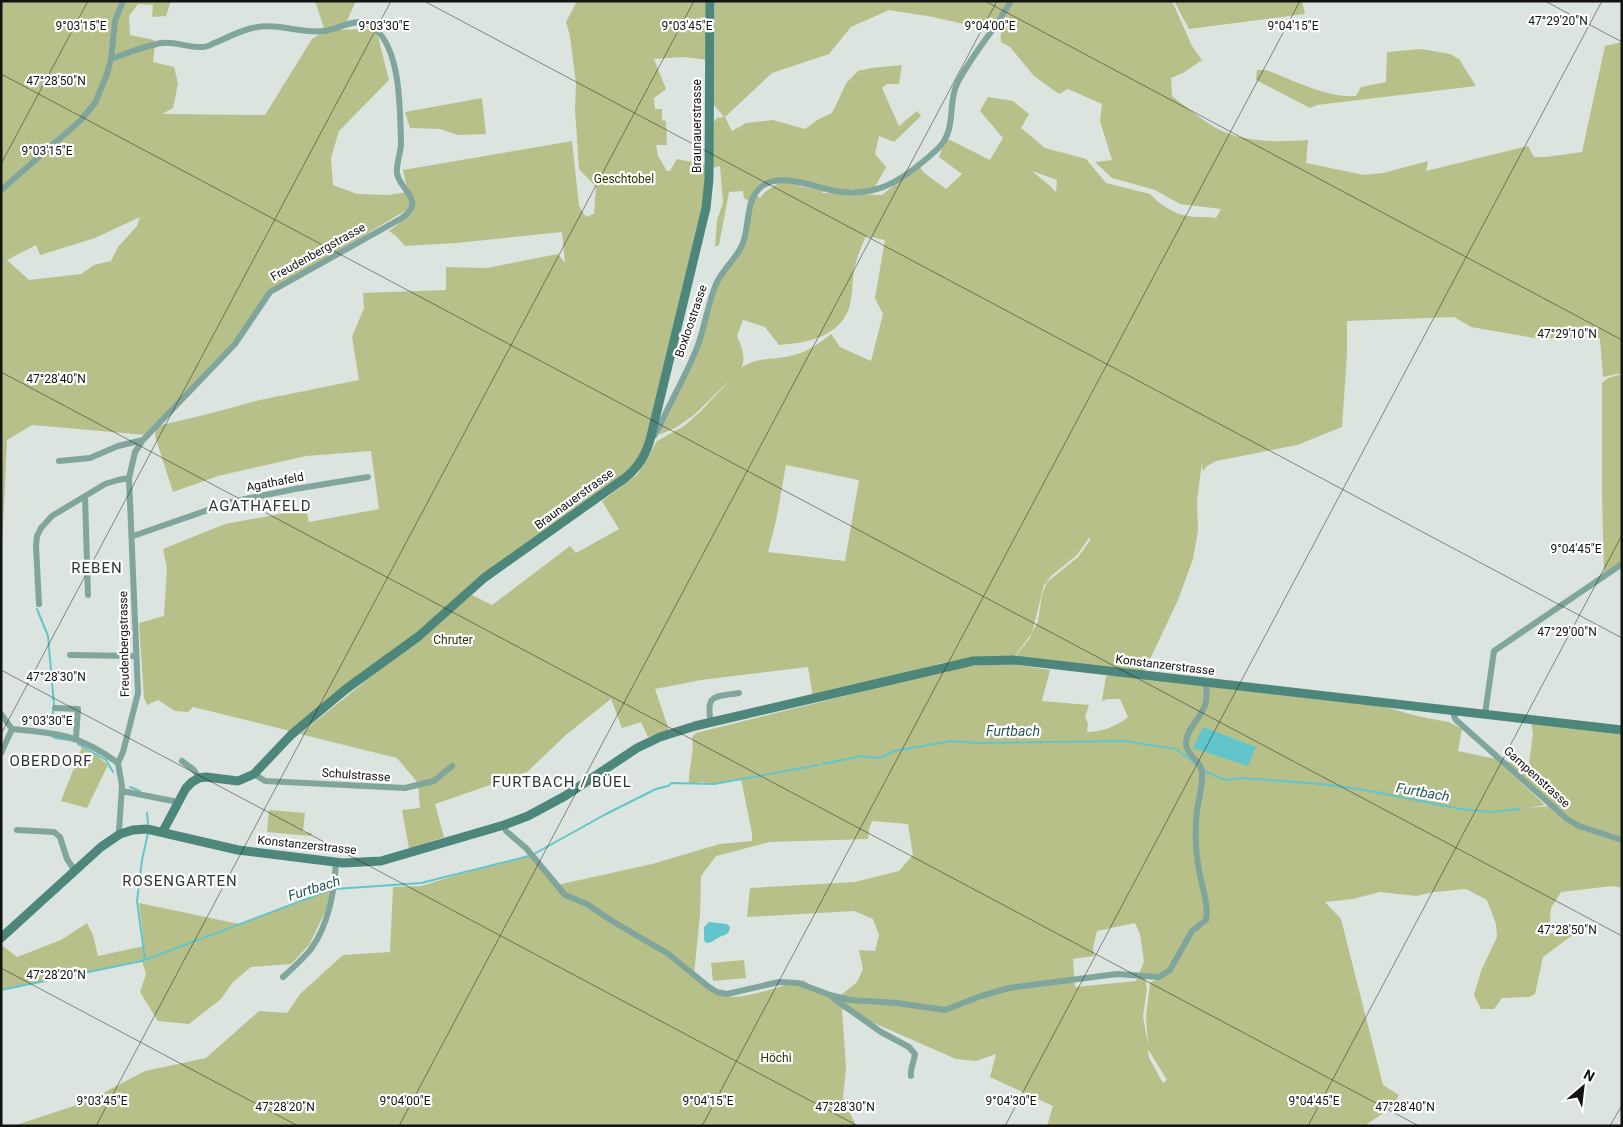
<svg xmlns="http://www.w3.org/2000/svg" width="1623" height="1127" font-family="Roboto,sans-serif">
	<rect width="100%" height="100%" fill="#dbe4df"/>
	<path fill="#b7c089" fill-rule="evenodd" d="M 1,1 L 171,1 L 166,16 L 152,17 L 153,5 L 138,4 L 129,16 L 130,35 L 154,40 L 155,45 L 153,62 L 174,67 L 178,83 L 173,108 L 162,114 L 265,115 L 312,39 L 325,31 L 315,1 L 356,1 L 345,25 L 328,30 L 376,29 L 389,80 L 339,131 L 331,158 L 333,185 L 357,194 L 388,195 L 408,192 L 403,170 L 572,141 L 579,206 L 586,217 L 594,214 L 596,187 L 579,169 L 575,109 L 576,84 L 570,36 L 566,22 L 577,1 L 710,1 L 710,60 L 683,57 L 654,59 L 666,89 L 654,98 L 655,109 L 662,109 L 662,120 L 666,121 L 667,145 L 656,145 L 658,156 L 667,171 L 670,171 L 677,159 L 707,165 L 706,192 L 645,447 L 642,454 L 625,474 L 442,612 L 294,732 L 193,707 L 188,712 L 175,711 L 158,700 L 147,705 L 144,698 L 139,623 L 164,616 L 167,568 L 163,549 L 225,524 L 306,509 L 309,522 L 379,509 L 371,451 L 306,456 L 218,476 L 173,492 L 155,436 L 156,427 L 146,435 L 32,425 L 7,440 L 1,570 ZM 410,208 C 405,218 398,225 389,231 L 396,236 L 405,246 L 456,243 L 562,232 L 565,263 L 558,254 L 487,268 L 446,267 L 446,290 L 363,293 L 364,308 L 352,337 L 359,380 L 260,400 L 212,413 L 158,426 L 244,332 L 274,289 ZM 140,217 L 137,226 L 118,247 L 111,261 L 94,265 L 81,274 L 29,280 L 7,260 L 36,245 L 40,255 L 95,238 Z
		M 715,1 L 1011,1 L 992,30 L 969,18 L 965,18 L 969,19 L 964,24 L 933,17 L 889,10 L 851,27 L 829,54 L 772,73 L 725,117 L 732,131 L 746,123 L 773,120 L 805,129 L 819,119 L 832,113 L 847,82 L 858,71 L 872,68 L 902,65 L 899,84 L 887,84 L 882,88 L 899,126 L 917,111 L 921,116 L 894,142 L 879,136 L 875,154 L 886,167 L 875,187 C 848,193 828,187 802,181 L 799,186 L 824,191 L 822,193 L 882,195 L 919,165 L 923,172 L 946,189 L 962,174 L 939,157 L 946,138 L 990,160 L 1003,138 L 980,111 L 988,97 L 1013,101 L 1029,114 L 1021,128 L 1045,148 L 1086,159 L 1106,183 L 1150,194 C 1159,204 1174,214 1188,216 C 1198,218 1206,216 1216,218 L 1221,209 L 1180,204 L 1155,190 L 1112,178 L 1095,162 L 1112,160 L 1100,121 L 1102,104 L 1068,89 L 1059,94 L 1034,76 L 1010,47 L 1001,42 C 999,26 1006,15 1014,1 L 1172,1 L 1192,46 L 1202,60 L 1183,73 L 1171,78 L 1172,96 C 1186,107 1201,119 1216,128 C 1244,143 1277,142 1308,140 L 1306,163 L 1364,175 L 1383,173 L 1428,161 L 1426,171 L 1528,146 L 1534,157 L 1546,157 L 1582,152 L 1605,46 L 1622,42 L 1622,373 L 1603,377 L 1600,339 L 1586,329 L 1585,336 L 1540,339 L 1471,327 L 1454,317 L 1347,321 L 1347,354 L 1342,427 L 1297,445 L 1216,461 L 1207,466 L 1203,471 L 1202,463 L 1197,500 L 1198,531 L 1193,559 L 1178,600 L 1144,672 L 1020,658 L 1017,656 L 1017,654 L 1030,638 L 1032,633 L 1014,657 L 970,658 L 942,663 L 813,698 L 808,667 L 701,680 L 655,689 L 669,730 L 648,737 L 641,722 L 622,728 L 611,699 L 567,734 L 527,772 L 435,804 L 444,837 L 409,849 L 402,810 L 420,808 L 418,783 L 397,758 L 300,734 L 472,595 L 492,605 L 570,546 L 576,553 L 619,529 L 602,501 L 638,474 L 657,441 L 684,426 L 701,411 L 734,376 L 694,415 L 675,428 L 659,435 L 696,355 L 719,282 L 741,250 L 753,205 L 744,198 L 743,191 L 729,192 L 719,245 L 715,247 L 717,220 L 723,203 L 720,166 L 712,168 L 713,123 L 717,118 L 724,117 L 714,105 ZM 1032,171 L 1057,180 L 1056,192 L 1049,185 ZM 771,179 L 777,184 L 765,192 L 760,198 L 753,193 L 760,183 ZM 866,236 L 885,240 L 875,298 L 883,314 L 871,361 L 840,347 L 831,334 C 819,344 806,353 790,356 C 773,360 756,357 741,368 C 747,359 741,345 737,336 L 743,320 L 765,327 L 779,345 C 805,343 836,338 848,311 C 853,299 852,282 854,269 C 857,257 861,247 866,236 ZM 786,465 L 859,480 L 845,561 L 768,552 L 776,521 ZM 1089,538 L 1091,539 L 1078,557 L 1047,582 L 1042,595 L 1038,621 L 1032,633 L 1044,585 L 1051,576 L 1077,555 Z
		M 1174,1 L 1302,1 L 1305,14 L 1189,29 Z
		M 1421,49 L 1450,54 L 1459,59 L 1476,86 L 1317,105 L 1310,108 L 1256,80 L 1257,70 L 1266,70 C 1293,80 1327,98 1356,96 L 1361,87 L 1386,82 L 1387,52 Z
		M 482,98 L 486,134 L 458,135 L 440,129 L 410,128 L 405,112 Z
		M 1622,374 L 1622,564 L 1604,576 L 1602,491 L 1602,383 L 1608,378 Z
		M 988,664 L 1011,664 L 1050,670 L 1042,701 L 1089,705 L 1085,717 L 1088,724 L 1087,732 C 1101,732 1117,726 1128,717 L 1120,699 L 1108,699 L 1102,701 L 1106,676 L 1112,675 L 1385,707 L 1421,717 L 1449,722 L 1462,729 L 1458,751 L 1496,759 L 1545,805 L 1528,808 L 1551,806 L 1501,761 L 1529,765 L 1533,733 L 1530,719 L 1618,729 L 1622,725 L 1622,888 L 1612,886 L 1561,892 L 1551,908 L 1549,933 L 1574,934 L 1543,957 L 1535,994 L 1529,997 L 1502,998 L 1494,1009 L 1481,1009 L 1474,995 L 1481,971 L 1497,937 L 1496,924 L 1487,900 L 1466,889 L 1434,892 L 1416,896 L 1380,892 L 1353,899 L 1325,902 L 1341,919 L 1383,1085 L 1399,1095 L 1393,1107 L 1367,1124 L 1368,1126 L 1047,1126 L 1053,1106 L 990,1077 L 996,1054 L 976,1061 L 956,1059 L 842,1009 L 846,1068 L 843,1098 L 856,1126 L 13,1126 L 86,1102 L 145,1071 L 206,1058 L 259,1011 L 287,1013 L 300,994 L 343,955 L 390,952 L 393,887 L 421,886 L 477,869 L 529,856 L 557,885 L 652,864 L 720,844 L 752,841 L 752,833 L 741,779 L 714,784 L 703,782 L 689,784 C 688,768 695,752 692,737 L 696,733 L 957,668 ZM 872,821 L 908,824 L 913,855 L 899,871 L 855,882 L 750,888 L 747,917 L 854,911 L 873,919 L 879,935 L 875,951 L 859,950 L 863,969 L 857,982 L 834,1001 L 803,980 C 787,984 740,1001 726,996 C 714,992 704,981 694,974 L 700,915 L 701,876 L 716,856 L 770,842 L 868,839 L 869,829 ZM 1135,923 L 1140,934 L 1144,962 L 1136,981 L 1075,987 L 1073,959 L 1094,956 L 1093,948 L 1097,931 ZM 1145,976 L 1158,978 L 1150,983 L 1146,1016 L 1148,1046 L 1143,1016 L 1147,989 ZM 1148,1049 L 1167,1080 L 1163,1083 L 1149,1058 Z
		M 82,747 L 96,755 L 108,765 L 87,808 L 61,801 Z
		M 269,810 L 305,813 L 303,832 L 312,833 L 311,836 L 267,832 Z
		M 330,890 L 327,908 L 309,945 L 291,964 L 251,967 L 233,982 L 221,999 L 189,1024 L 158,1021 L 140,992 L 146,974 L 142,961 L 1,990 L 1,948 L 3,946 L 17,957 L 61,940 L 87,923 L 93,935 L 98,956 L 144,946 L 139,903 L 239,924 Z
		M 744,960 L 746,978 L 713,981 L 711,963 Z"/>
	<path fill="#62c5cc" d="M 1203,727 L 1256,747 L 1248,766 L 1193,748 Z
		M 709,922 L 727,924 L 730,927 C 729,936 724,934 718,938 C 713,940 713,943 706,943 L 704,940 L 704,927 Z"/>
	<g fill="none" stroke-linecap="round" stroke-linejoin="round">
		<path stroke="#62c5cc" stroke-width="2" d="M 37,609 L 48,636 L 54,705 L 51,727
			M 52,736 L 55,738 L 69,740
			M 78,744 L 106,760 L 113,772
			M 823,764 L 862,756 L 880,758 L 894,751 L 951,741 L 976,743 L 1124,741 L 1176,749 L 1196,764
			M 1205,771 L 1225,780 L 1242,778 L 1321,784 L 1359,789 L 1461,809 L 1490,812 L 1520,809
			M 130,787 L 140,791
			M 147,813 L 148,823
			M 534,854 L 606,814 L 656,789 L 668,786 L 672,783 L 714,784 L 819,765
			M 335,889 L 421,883 L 529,856
			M 142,961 L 145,958 L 144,952 L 137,901 L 142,860 L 148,833
			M 1,990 L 142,961 L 330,890"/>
		<path stroke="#80a59c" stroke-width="6" d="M 111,59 C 125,54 147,45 162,43 C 175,41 189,48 203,47 C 208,47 213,43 217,42 C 228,37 240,31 252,28 C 280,22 299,34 324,31 C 341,29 358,14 374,28 C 401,49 400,110 401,143 C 401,153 396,163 397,173 C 399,190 427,200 402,218 L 270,292 L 235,344 L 143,440 L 135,452 L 129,478 L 138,693 L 123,752 L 118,763 L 122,786 L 119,831 L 120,834
			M 1,190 L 81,120 L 95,103 L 107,74 L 111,59 L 115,21 L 123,1
			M 651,436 L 654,436 L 659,428 C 671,400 687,374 698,345 C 705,325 708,304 716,284 C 723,269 737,258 743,243 C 750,224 745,200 762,186 C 781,172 814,187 835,191 C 873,197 897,184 925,160 C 933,153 943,146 947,135 C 954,119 949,100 957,84 C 972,54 995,30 1011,1
			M 59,461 L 90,458 L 118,446 L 143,440
			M 85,497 L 88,595
			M 133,536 L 231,502 L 295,489 L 368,477
			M 39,604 L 36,546 L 37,536 L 41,528 L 52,516 L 105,484 L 118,480 L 129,478
			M 70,655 L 136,656
			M 55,708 L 78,709 L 76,738
			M 1455,710 L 1454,716 L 1456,720 L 1567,819 L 1579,826 L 1622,840
			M 1,714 L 12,729
			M 1485,714 L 1494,651 L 1622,564
			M 711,723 C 705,693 715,697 739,693
			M 1,753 L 12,729 C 58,733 80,735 118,763
			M 182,761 L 194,770 L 199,778
			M 254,774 L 265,781 L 405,788 L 434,781 L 452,766
			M 122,791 L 178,802
			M 504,825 L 506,831 L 526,848 L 565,895 L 587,904 L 612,921 L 667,953 L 709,987 L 717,992 L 727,994 L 779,982 L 798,983 L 830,995 L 850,1000 L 897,1003 L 945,1010 L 981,996 L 1009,988 L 1117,974 L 1159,977 L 1170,970 L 1192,931 L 1206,920 C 1209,902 1200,882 1198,864 C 1195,846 1195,828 1197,810 C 1199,798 1203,784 1202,772 C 1201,760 1185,755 1186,742 C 1187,728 1201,718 1205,705 C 1208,697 1206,690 1206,682
			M 17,830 L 54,832 L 60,837 L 67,859 L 75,871
			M 283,977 C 293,968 303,959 311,949 C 329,924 334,892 336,863
			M 833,998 L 881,1032 L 909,1047 L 915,1054 C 914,1062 910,1069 911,1076"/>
		<path stroke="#4d867b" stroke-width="9" d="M 163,831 L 186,788 L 192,782 L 199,778 L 206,777 L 238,781 L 254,774 L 291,735 L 346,689 L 419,636 L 484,578 L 625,478 C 639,467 647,453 651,436 L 706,208 L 709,179 L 710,1
			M 1,938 L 101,847 L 120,834 L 133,830 L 147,829 L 238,850 L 343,863 L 381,861 L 504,825 L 528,816 L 565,796 L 637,748 L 660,737 L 695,726 L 973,661 L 1013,660 L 1622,730"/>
	</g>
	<path fill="none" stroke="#111412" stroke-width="1" stroke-opacity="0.45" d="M 424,1 L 1622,638M 985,1 L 1622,340M 1545,1 L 1622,42M 1,74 L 1622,936M 1,164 L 88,1M 1,372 L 1419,1126M 1,670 L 858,1126M 1,734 L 391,1M 1,968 L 298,1126M 96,1126 L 694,1M 399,1126 L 997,1M 702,1126 L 1300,1M 1005,1126 L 1602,1M 1308,1126 L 1622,535M 1610,1126 L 1622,1105"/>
	<g text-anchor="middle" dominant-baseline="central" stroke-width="4.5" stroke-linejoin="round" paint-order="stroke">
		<g font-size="12" fill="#111412" stroke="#fff">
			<text transform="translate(697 126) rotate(-90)">Braunauerstrasse</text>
			<text transform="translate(318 252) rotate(-29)">Freudenbergstrasse</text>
			<text transform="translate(691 321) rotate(-71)">Boxloostrasse</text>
			<text transform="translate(275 482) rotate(-11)">Agathafeld</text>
			<text transform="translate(574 499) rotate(-36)">Braunauerstrasse</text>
			<text transform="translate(124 644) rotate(-91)">Freudenbergstrasse</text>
			<text transform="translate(1165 665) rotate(7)">Konstanzerstrasse</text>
			<text transform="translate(356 775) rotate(4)">Schulstrasse</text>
			<text transform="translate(1537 777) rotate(42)">Gampenstrasse</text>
			<text transform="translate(307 845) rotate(6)">Konstanzerstrasse</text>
		</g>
		<g font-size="12" fill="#2e3400" stroke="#fff">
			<text x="624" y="179">Geschtobel</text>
			<text x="453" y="640">Chruter</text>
			<text x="776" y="1058">Höchi</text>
		</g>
		<g font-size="14" font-style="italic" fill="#2a575a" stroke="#fff">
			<text x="1013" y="731">Furtbach</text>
			<text transform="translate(1423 792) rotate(10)">Furtbach</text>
			<text transform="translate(314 888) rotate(-17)">Furtbach</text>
		</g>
		<g font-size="15" letter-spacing="1" fill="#303733" stroke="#fff">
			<text x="260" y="506">AGATHAFELD</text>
			<text x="97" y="568">REBEN</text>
			<text x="51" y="761">OBERDORF</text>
			<text x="562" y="782">FURTBACH / BÜEL</text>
			<text x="180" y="881">ROSENGARTEN</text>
		</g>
	</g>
	<g font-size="12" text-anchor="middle" fill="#111412" stroke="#fff" stroke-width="4.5" stroke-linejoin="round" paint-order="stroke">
		<text x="1558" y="25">47°29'20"N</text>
		<text x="81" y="30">9°03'15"E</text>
		<text x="384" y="30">9°03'30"E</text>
		<text x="687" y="30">9°03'45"E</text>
		<text x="990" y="30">9°04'00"E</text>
		<text x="1293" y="30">9°04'15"E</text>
		<text x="56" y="85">47°28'50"N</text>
		<text x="47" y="155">9°03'15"E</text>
		<text x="1567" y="338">47°29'10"N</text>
		<text x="56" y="383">47°28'40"N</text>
		<text x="1576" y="553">9°04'45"E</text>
		<text x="1567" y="636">47°29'00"N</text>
		<text x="56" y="681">47°28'30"N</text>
		<text x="47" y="725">9°03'30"E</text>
		<text x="1567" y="934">47°28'50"N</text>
		<text x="56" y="979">47°28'20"N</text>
		<text x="102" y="1105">9°03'45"E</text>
		<text x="405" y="1105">9°04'00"E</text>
		<text x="708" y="1105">9°04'15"E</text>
		<text x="1011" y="1105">9°04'30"E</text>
		<text x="1314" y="1105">9°04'45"E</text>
		<text x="285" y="1111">47°28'20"N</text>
		<text x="845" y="1111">47°28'30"N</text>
		<text x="1405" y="1111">47°28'40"N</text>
	</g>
	<rect width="1623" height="1127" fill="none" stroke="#111412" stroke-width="5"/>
	<g transform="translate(1583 1087) rotate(28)" stroke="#ffffff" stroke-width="4" paint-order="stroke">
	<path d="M0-4L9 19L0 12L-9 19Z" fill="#111412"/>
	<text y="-8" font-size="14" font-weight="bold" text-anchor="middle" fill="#111412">N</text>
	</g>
</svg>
